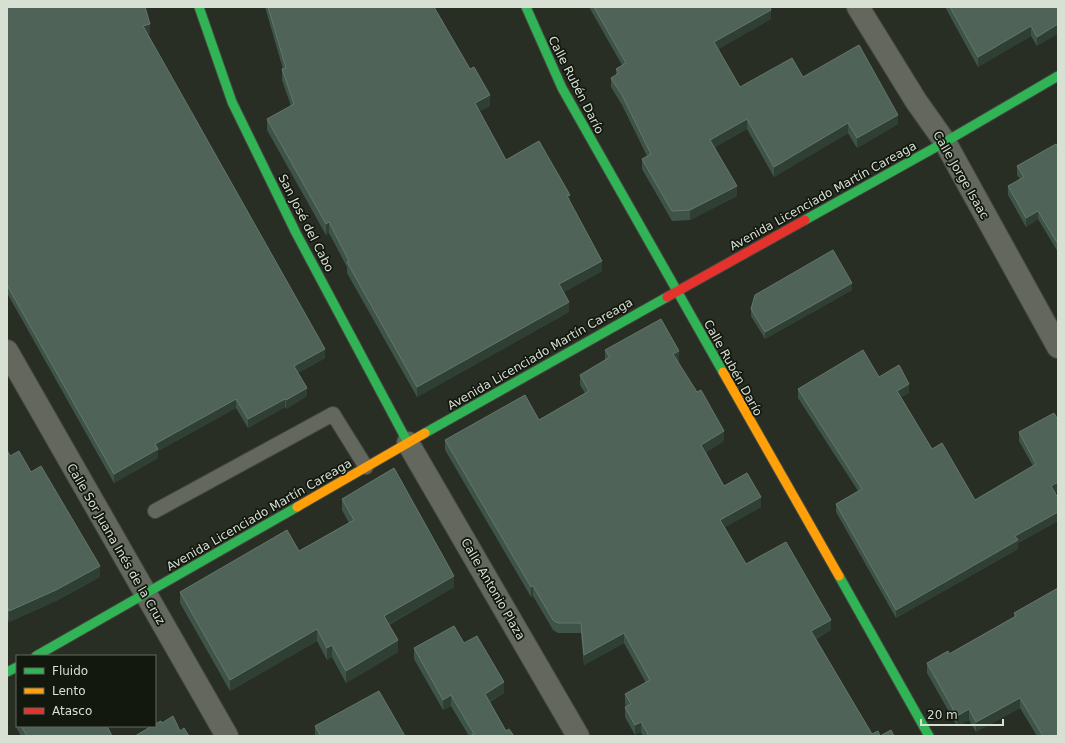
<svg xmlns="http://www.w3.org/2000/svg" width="1065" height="743" font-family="'DejaVu Sans',sans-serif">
	<rect width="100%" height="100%" fill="#282e23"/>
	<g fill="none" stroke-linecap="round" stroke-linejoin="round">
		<g stroke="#454a40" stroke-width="16">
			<path id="lane" d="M 155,511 L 333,414 L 366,467"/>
		</g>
		<g stroke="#454a40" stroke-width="24">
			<path id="street" d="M 858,7 L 916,101 L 945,142 L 1058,347
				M 7,351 L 227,736
				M 408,443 L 578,736"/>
		</g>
		<g stroke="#454a40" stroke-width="11">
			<path id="fast" d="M 199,7 L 232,102 L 296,233 L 408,443
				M 526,7 L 562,88 L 723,372
				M 805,220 L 945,142 L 1058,76
				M 425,433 L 667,297
				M 839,576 L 929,736
				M 36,656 L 297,507
				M 7,672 L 17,667"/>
		</g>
		<g stroke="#454a40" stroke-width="11">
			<path id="slow" d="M 723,372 L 839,576
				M 297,507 L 425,433"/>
		</g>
		<g stroke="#454a40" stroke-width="11">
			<path id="jam" d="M 667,297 L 805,220"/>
		</g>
		<use href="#lane" stroke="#63675e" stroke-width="14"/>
		<use href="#street" stroke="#63675e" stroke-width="22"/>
		<use href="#fast" stroke="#30b455" stroke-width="9"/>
		<use href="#slow" stroke="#ff9f0a" stroke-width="9"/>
		<use href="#jam" stroke="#e5322d" stroke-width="9"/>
	</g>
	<path fill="#3f5449" d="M 7,7 L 150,33 L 147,34 L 325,358 L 298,373 L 307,396 L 286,409 L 285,407 L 248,428 L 236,408 L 158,451 L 158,458 L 114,483 L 7,293 Z
		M 265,7 L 434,7 L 490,106 L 479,111 L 506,160 L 570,202 L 602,271 L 564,292 L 569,312 L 417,397 L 347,273 L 347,267 L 329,233 L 326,235 L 267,130 L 267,119 L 291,106 L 282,80 L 282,69 L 283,69 Z
		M 589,7 L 770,7 L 771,19 L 718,49 L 740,87 L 803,77 L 898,124 L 857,148 L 848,133 L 774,177 L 747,129 L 715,147 L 737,196 L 690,220 L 672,221 L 642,169 L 642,159 L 647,156 L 622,105 L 611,87 L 611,78 L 616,75 L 616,69 L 622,65 Z
		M 945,7 L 1058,7 L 1037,46 L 1031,36 L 978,67 Z
		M 1058,147 L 1058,252 L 1038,219 L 1026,227 L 1008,195 L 1008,186 L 1020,179 L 1017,175 L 1017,166 Z
		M 852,290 L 765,339 L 751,316 L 751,309 Z
		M 605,350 L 679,361 L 678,362 L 724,441 L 706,452 L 724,486 L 761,507 L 725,527 L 746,564 L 831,630 L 816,639 L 872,734 L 880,736 L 894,736 L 643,736 L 641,732 L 635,735 L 625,717 L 625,707 L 626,706 L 625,704 L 625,694 L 646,683 L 624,643 L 584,665 L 581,633 L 558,633 L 553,630 L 533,596 L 531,597 L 445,450 L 445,440 L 539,420 L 585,393 L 580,385 L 580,375 L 605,360 Z
		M 879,377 L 909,393 L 901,397 L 932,449 L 975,500 L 1033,466 L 1019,441 L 1019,432 L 1058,491 L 1055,493 L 1058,498 L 1058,521 L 1018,543 L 1018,549 L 896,618 L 836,512 L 836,504 L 858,491 L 798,398 L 798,389 Z
		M 7,450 L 10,456 L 31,472 L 100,577 L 56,601 L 9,622 L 7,616 Z
		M 342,499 L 454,587 L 389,625 L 398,652 L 346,683 L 332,657 L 327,660 L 317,641 L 230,691 L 180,603 L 180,592 L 299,551 L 349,523 L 342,510 Z
		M 1058,588 L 1058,736 L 1037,736 L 1020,708 L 976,732 L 969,720 L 957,726 L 927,673 L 927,663 L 949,654 L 1014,617 L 1014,613 Z
		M 464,643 L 504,693 L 490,702 L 506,731 L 514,736 L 469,736 L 451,706 L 443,710 L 414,659 L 414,648 Z
		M 17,715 L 17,726 L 107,726 L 112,736 L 21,736 L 16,727 L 16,716 Z
		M 315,726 L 405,736 L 315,736 Z"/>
	<path fill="#2f3f34" d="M 771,10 L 771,19 L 714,52 L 714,42 Z
		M 150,24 L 150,33 L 143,35 L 143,26 Z
		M 1058,24 L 1058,34 L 1037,46 L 1037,37 Z
		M 1031,26 L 1031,36 L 978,67 L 978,57 Z
		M 490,95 L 490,106 L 475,114 L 475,103 Z
		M 898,115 L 898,124 L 857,148 L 857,138 Z
		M 747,119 L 747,129 L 710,150 L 710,140 Z
		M 848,123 L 848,133 L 774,177 L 774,167 Z
		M 737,186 L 737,196 L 690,220 L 690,210 Z
		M 570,195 L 570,205 L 567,196 Z
		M 1038,211 L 1038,219 L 1026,227 L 1026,218 Z
		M 329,222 L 329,233 L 326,235 L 326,224 Z
		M 602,261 L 602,271 L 559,295 L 559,284 Z
		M 852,283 L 852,290 L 765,339 L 765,332 Z
		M 569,302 L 569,312 L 417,397 L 417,387 Z
		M 325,349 L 325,358 L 294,375 L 294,366 Z
		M 679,351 L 679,361 L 673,364 L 673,354 Z
		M 909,384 L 909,393 L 897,400 L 897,391 Z
		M 307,388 L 307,396 L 286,409 L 286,400 Z
		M 236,399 L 236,408 L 158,451 L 158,458 L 114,483 L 114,474 L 155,444 Z
		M 285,399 L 285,407 L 248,428 L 248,419 Z
		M 724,431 L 724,441 L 701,455 L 701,445 Z
		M 1058,482 L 1058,491 L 1051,495 L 1051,486 Z
		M 761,497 L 761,507 L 720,530 L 720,520 Z
		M 1058,512 L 1058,521 L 1018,543 L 1018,549 L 896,618 L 896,610 L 1015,536 Z
		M 100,566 L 100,577 L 56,601 L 9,622 L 9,611 Z
		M 454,576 L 454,587 L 384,627 L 384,616 Z
		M 533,586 L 533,596 L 531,597 L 531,587 Z
		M 831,620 L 831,630 L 811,641 L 811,631 Z
		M 317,629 L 317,641 L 230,691 L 230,680 Z
		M 624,633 L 624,643 L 584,665 L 584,655 Z
		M 398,640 L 398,652 L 346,683 L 346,671 Z
		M 332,645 L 332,657 L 327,660 L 327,648 Z
		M 504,682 L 504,693 L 485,704 L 485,694 Z
		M 451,695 L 451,706 L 443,710 L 443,700 Z
		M 1020,698 L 1020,708 L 976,732 L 976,722 Z
		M 969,709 L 969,720 L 957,726 L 957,716 Z
		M 641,722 L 641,732 L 635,735 L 635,725 Z"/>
	<path fill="#4f6358" stroke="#64776b" d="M 7,7 L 145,7 L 150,24 L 143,26 L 325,349 L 294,366 L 307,388 L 286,400 L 285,399 L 248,419 L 236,399 L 155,444 L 158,449 L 114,474 L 7,285 Z
		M 268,7 L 434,7 L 470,69 L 474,67 L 490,95 L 475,103 L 506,160 L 539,141 L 570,195 L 567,196 L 602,261 L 559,284 L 569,302 L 417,387 L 347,262 L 349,261 L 329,222 L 326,224 L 267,119 L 294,104 L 282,69 L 286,68 Z
		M 594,7 L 770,7 L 771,10 L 714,42 L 740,87 L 792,58 L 803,77 L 859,45 L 898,115 L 857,138 L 848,123 L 774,167 L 747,119 L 710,140 L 737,186 L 690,210 L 672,211 L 642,159 L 651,154 L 622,95 L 611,78 L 619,73 L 616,69 L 626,63 Z
		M 950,7 L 1058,7 L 1058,24 L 1037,37 L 1031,26 L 978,57 Z
		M 1056,144 L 1058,147 L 1058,244 L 1038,211 L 1026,218 L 1008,186 L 1024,177 L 1017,166 Z
		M 833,250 L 852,283 L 765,332 L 751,309 L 755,295 Z
		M 661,319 L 679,351 L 673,354 L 697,392 L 701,390 L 724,431 L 701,445 L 724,486 L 747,473 L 761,497 L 720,520 L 746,564 L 786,542 L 831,620 L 811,631 L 872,734 L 878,731 L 880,736 L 891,730 L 894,736 L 649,736 L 641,722 L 635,725 L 625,707 L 631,704 L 625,694 L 650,680 L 624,633 L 584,655 L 581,623 L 558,623 L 553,620 L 533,586 L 531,587 L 445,440 L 525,395 L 539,420 L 589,391 L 580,375 L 610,357 L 605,350 Z
		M 863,350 L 879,377 L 899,365 L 909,384 L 897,391 L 932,449 L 942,443 L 975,500 L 1036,464 L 1019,432 L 1054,413 L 1058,420 L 1058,482 L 1051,486 L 1058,498 L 1058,512 L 1015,536 L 1018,540 L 896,610 L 836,504 L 862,489 L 798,389 Z
		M 7,450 L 10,456 L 19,451 L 31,472 L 41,466 L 100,566 L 56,590 L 9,611 L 7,605 Z
		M 394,468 L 454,576 L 384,616 L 398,640 L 346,671 L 332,645 L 327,648 L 317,629 L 230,680 L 180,592 L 287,530 L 299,551 L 354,520 L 342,499 Z
		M 1058,588 L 1058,736 L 1043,736 L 1020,698 L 976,722 L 969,709 L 957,716 L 927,663 L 948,651 L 949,654 L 1016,616 L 1014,613 Z
		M 454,626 L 464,643 L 477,636 L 504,682 L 485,694 L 506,731 L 509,729 L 514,736 L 470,736 L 474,734 L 451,695 L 443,700 L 414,648 Z
		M 379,691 L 405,736 L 321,736 L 315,726 Z
		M 173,716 L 180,731 L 184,728 L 189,736 L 135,736 L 152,726 L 155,726 L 155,724 L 161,721 L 162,723 Z
		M 21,726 L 107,726 L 112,736 L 27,736 Z"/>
	<g text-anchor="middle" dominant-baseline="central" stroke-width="3.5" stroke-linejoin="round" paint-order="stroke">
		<g font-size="12" fill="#d8dfd3" stroke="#13180f">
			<text transform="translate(576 85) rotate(63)">Calle Rubén Darío</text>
			<text transform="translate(961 175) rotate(60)">Calle Jorge Isaac</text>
			<text transform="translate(823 196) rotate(-29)">Avenida Licenciado Martín Careaga</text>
			<text transform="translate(306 223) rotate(63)">San José del Cabo</text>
			<text transform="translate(540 354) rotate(-30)">Avenida Licenciado Martín Careaga</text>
			<text transform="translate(733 368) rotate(61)">Calle Rubén Darío</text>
			<text transform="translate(259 515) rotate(-30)">Avenida Licenciado Martín Careaga</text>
			<text transform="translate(116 544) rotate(60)">Calle Sor Juana Inés de la Cruz</text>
			<text transform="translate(493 589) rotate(60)">Calle Antonio Plaza</text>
		</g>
	</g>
	<rect width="1065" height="743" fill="none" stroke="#d8dfd3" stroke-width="16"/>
	<rect x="16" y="655" width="140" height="72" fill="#13180f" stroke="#62685d"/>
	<rect x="24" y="668" width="20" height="6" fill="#30b455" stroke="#62685d"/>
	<text x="52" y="675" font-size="12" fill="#d8dfd3">Fluido</text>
	<rect x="24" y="688" width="20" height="6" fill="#ff9f0a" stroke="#62685d"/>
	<text x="52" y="695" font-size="12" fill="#d8dfd3">Lento</text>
	<rect x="24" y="708" width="20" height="6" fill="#e5322d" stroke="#62685d"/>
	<text x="52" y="715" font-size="12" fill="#d8dfd3">Atasco</text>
	<path d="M921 719v6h82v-6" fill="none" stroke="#d8dfd3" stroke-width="2"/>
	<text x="927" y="719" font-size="12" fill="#d8dfd3" stroke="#13180f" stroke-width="3" paint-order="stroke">20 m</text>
</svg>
